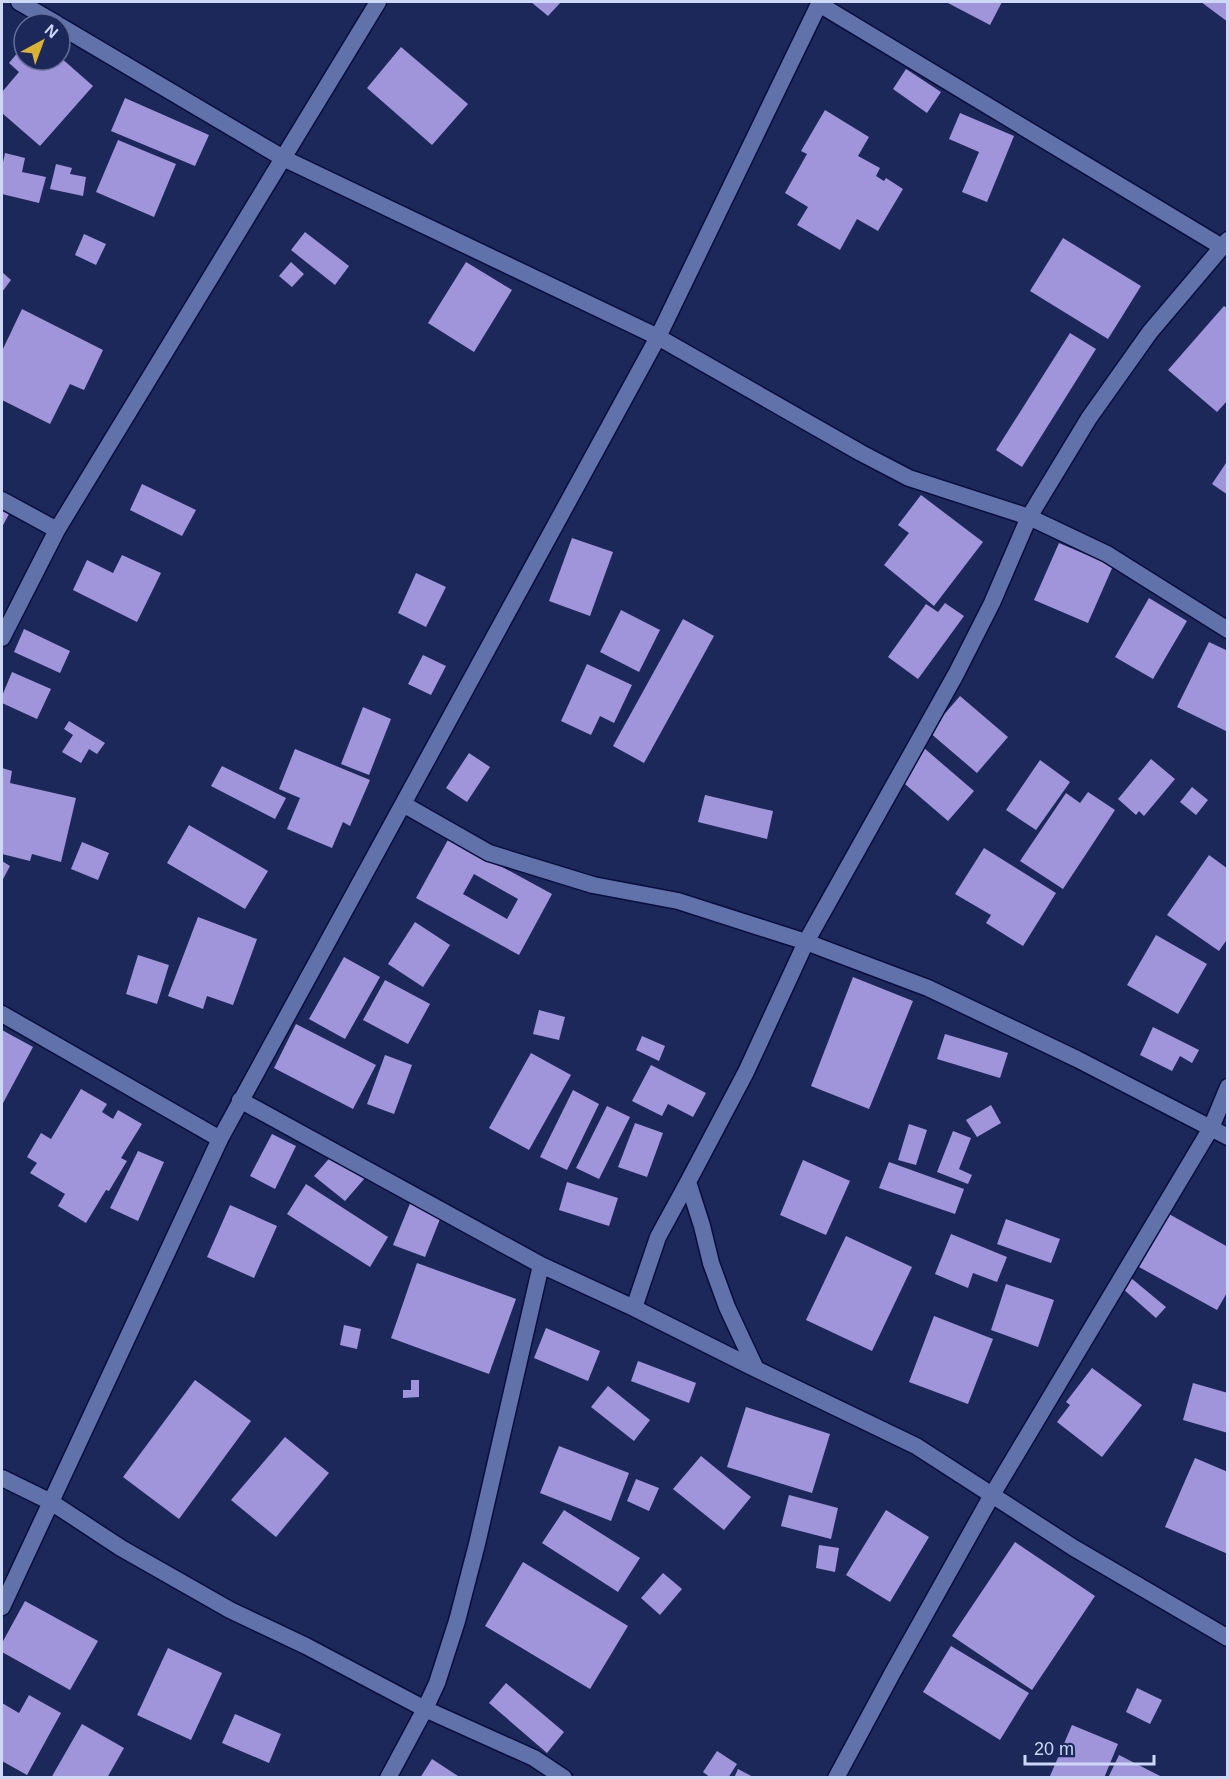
<svg xmlns="http://www.w3.org/2000/svg" width="1229" height="1779" font-family="Arial,sans-serif">
	<rect width="100%" height="100%" fill="#1d285a"/>
	<path fill="#a095da" fill-rule="evenodd" d="M 531,2 L 561,2 L 548,16 Z
		M 946,2 L 1002,2 L 990,25 Z
		M 1201,2 L 1228,2 L 1228,22 Z
		M 24,45 L 24,60 L 60,60 L 60,57 L 93,86 L 40,146 L 2,113 L 2,92 L 19,72 L 9,63 Z
		M 401,47 L 468,104 L 432,145 L 367,88 Z
		M 906,69 L 941,92 L 927,113 L 893,89 Z
		M 125,98 L 209,135 L 195,166 L 111,131 Z
		M 825,110 L 869,137 L 858,156 L 880,168 L 876,176 L 884,181 L 886,178 L 903,189 L 878,231 L 857,219 L 840,250 L 797,225 L 808,207 L 785,193 L 807,154 L 801,151 Z
		M 960,113 L 1014,136 L 987,202 L 962,192 L 979,152 L 949,139 Z
		M 118,140 L 176,164 L 154,217 L 96,192 Z
		M 5,153 L 25,158 L 22,172 L 46,177 L 39,203 L 2,194 L 2,167 Z
		M 56,164 L 72,168 L 70,174 L 86,177 L 83,196 L 50,189 Z
		M 305,232 L 349,266 L 335,285 L 291,250 Z
		M 84,234 L 106,244 L 96,265 L 75,255 Z
		M 1063,238 L 1141,286 L 1108,339 L 1030,291 Z
		M 291,262 L 304,274 L 292,287 L 279,276 Z
		M 466,262 L 512,290 L 474,352 L 428,323 Z
		M 2,272 L 11,280 L 2,292 Z
		M 1224,306 L 1228,309 L 1228,400 L 1217,412 L 1168,370 Z
		M 22,309 L 103,350 L 84,390 L 70,384 L 50,424 L 2,400 L 2,351 Z
		M 1070,333 L 1096,349 L 1022,467 L 996,450 Z
		M 1228,460 L 1228,495 L 1212,484 Z
		M 142,484 L 196,510 L 182,536 L 130,510 Z
		M 921,495 L 983,542 L 934,606 L 884,565 L 909,533 L 898,525 Z
		M 2,509 L 9,514 L 2,527 Z
		M 572,538 L 613,552 L 590,616 L 549,601 Z
		M 1059,543 L 1113,566 L 1088,623 L 1034,600 Z
		M 122,555 L 161,573 L 137,622 L 73,590 L 87,560 L 113,573 Z
		M 416,573 L 446,587 L 426,627 L 398,613 Z
		M 1149,598 L 1187,621 L 1153,679 L 1115,657 Z
		M 945,603 L 964,616 L 918,679 L 888,657 L 926,604 L 938,612 Z
		M 621,610 L 660,630 L 639,672 L 600,652 Z
		M 683,619 L 714,636 L 644,763 L 613,746 Z
		M 24,629 L 70,651 L 60,673 L 14,652 Z
		M 1209,642 L 1228,651 L 1228,732 L 1177,707 Z
		M 423,655 L 446,666 L 431,695 L 408,684 Z
		M 587,664 L 632,685 L 614,723 L 600,716 L 591,735 L 561,721 Z
		M 12,672 L 51,689 L 37,719 L 2,703 L 2,696 Z
		M 960,696 L 1008,737 L 977,773 L 929,732 Z
		M 363,707 L 391,719 L 369,775 L 341,764 Z
		M 69,721 L 105,743 L 97,754 L 89,749 L 81,763 L 62,752 L 73,735 L 64,729 Z
		M 924,748 L 974,791 L 948,821 L 898,778 Z
		M 295,749 L 370,780 L 350,826 L 343,822 L 332,848 L 287,829 L 300,798 L 279,789 Z
		M 469,753 L 490,767 L 467,802 L 446,788 Z
		M 1151,759 L 1175,779 L 1144,816 L 1139,811 L 1136,815 L 1118,799 Z
		M 1040,760 L 1070,782 L 1036,830 L 1006,810 Z
		M 222,766 L 286,798 L 275,819 L 211,786 Z
		M 2,768 L 12,771 L 10,783 L 76,798 L 61,862 L 32,854 L 30,861 L 2,854 Z
		M 1192,787 L 1208,800 L 1196,815 L 1180,802 Z
		M 1088,792 L 1115,810 L 1063,889 L 1020,861 L 1066,793 L 1080,803 Z
		M 705,795 L 773,811 L 767,839 L 698,822 Z
		M 189,825 L 268,871 L 245,909 L 167,863 Z
		M 449,838 L 552,894 L 519,955 L 416,898 ZM 474,874 L 518,899 L 507,919 L 463,894 Z
		M 82,842 L 109,853 L 98,880 L 71,869 Z
		M 984,848 L 1056,893 L 1023,946 L 986,923 L 991,915 L 955,894 Z
		M 1209,855 L 1228,869 L 1228,938 L 1219,951 L 1167,915 Z
		M 2,861 L 10,866 L 2,881 Z
		M 198,917 L 257,939 L 233,1005 L 207,996 L 203,1009 L 168,996 Z
		M 415,922 L 450,945 L 423,987 L 388,964 Z
		M 1156,935 L 1207,964 L 1178,1014 L 1127,985 Z
		M 138,955 L 169,965 L 157,1004 L 126,994 Z
		M 344,957 L 380,977 L 345,1039 L 309,1019 Z
		M 853,977 L 913,1001 L 869,1109 L 811,1086 Z
		M 385,980 L 430,1004 L 408,1044 L 363,1020 Z
		M 539,1010 L 565,1017 L 559,1040 L 533,1034 Z
		M 296,1024 L 376,1065 L 353,1109 L 274,1068 Z
		M 1153,1027 L 1199,1050 L 1192,1063 L 1180,1056 L 1172,1071 L 1140,1055 Z
		M 2,1030 L 33,1047 L 2,1105 Z
		M 945,1034 L 1008,1053 L 1000,1078 L 937,1059 Z
		M 642,1036 L 665,1046 L 659,1061 L 636,1050 Z
		M 531,1053 L 571,1075 L 529,1150 L 489,1128 Z
		M 385,1055 L 412,1065 L 394,1114 L 367,1104 Z
		M 651,1065 L 706,1093 L 693,1117 L 668,1104 L 662,1116 L 632,1101 Z
		M 81,1089 L 107,1104 L 102,1112 L 113,1119 L 118,1110 L 142,1124 L 121,1158 L 127,1161 L 109,1191 L 106,1190 L 86,1223 L 58,1206 L 65,1194 L 30,1173 L 37,1163 L 27,1157 L 41,1133 L 51,1139 Z
		M 573,1090 L 599,1104 L 567,1170 L 540,1157 Z
		M 991,1105 L 1001,1123 L 977,1137 L 966,1120 Z
		M 607,1106 L 630,1117 L 599,1179 L 576,1168 Z
		M 635,1123 L 663,1133 L 647,1177 L 618,1167 Z
		M 909,1124 L 927,1130 L 916,1165 L 898,1160 Z
		M 953,1131 L 971,1138 L 959,1169 L 972,1175 L 968,1184 L 937,1172 Z
		M 272,1134 L 296,1146 L 275,1189 L 250,1176 Z
		M 138,1151 L 164,1162 L 138,1221 L 110,1208 Z
		M 334,1153 L 365,1178 L 345,1201 L 314,1176 Z
		M 803,1160 L 850,1181 L 826,1235 L 780,1215 Z
		M 889,1162 L 964,1189 L 955,1214 L 879,1188 Z
		M 567,1182 L 618,1198 L 609,1226 L 559,1210 Z
		M 306,1184 L 388,1237 L 370,1267 L 287,1214 Z
		M 411,1201 L 442,1214 L 425,1257 L 393,1245 Z
		M 230,1205 L 277,1226 L 254,1278 L 207,1257 Z
		M 1169,1214 L 1228,1247 L 1228,1291 L 1217,1310 L 1139,1267 Z
		M 1006,1219 L 1060,1239 L 1051,1263 L 997,1244 Z
		M 951,1234 L 1007,1257 L 997,1282 L 973,1273 L 968,1288 L 935,1274 Z
		M 846,1236 L 912,1267 L 872,1351 L 806,1320 Z
		M 417,1263 L 516,1299 L 489,1374 L 391,1338 Z
		M 1131,1278 L 1166,1307 L 1156,1318 L 1122,1288 Z
		M 1006,1284 L 1054,1300 L 1038,1347 L 991,1330 Z
		M 934,1316 L 993,1339 L 968,1404 L 909,1382 Z
		M 344,1325 L 361,1329 L 357,1349 L 340,1345 Z
		M 546,1328 L 600,1351 L 588,1381 L 534,1358 Z
		M 638,1361 L 696,1383 L 689,1403 L 631,1381 Z
		M 1092,1368 L 1142,1405 L 1102,1457 L 1057,1422 L 1070,1405 L 1066,1402 Z
		M 195,1380 L 251,1421 L 179,1519 L 123,1477 Z
		M 411,1380 L 419,1380 L 419,1397 L 403,1398 L 403,1390 L 411,1390 Z
		M 1193,1383 L 1228,1393 L 1228,1433 L 1183,1420 Z
		M 608,1386 L 650,1420 L 634,1441 L 591,1407 Z
		M 746,1407 L 830,1434 L 812,1493 L 727,1467 Z
		M 285,1437 L 329,1473 L 276,1537 L 231,1500 Z
		M 559,1446 L 629,1473 L 611,1521 L 540,1493 Z
		M 701,1456 L 751,1497 L 724,1530 L 673,1489 Z
		M 1195,1458 L 1228,1472 L 1228,1554 L 1165,1527 Z
		M 636,1479 L 659,1488 L 649,1511 L 627,1501 Z
		M 789,1495 L 838,1508 L 831,1539 L 781,1526 Z
		M 564,1510 L 640,1558 L 618,1592 L 542,1543 Z
		M 886,1510 L 929,1537 L 890,1602 L 846,1575 Z
		M 1015,1542 L 1095,1596 L 1032,1690 L 952,1636 Z
		M 819,1545 L 839,1548 L 835,1572 L 816,1568 Z
		M 523,1562 L 628,1626 L 590,1689 L 485,1626 Z
		M 663,1573 L 682,1589 L 660,1615 L 641,1598 Z
		M 25,1601 L 98,1641 L 70,1690 L 2,1652 L 2,1643 Z
		M 951,1646 L 1029,1693 L 1000,1740 L 923,1692 Z
		M 168,1648 L 222,1673 L 191,1740 L 137,1715 Z
		M 506,1683 L 564,1732 L 547,1753 L 489,1703 Z
		M 1137,1688 L 1162,1700 L 1150,1724 L 1126,1712 Z
		M 29,1695 L 61,1713 L 27,1775 L 2,1761 L 2,1703 L 19,1713 Z
		M 235,1714 L 281,1734 L 269,1763 L 222,1743 Z
		M 82,1724 L 124,1748 L 107,1778 L 51,1778 Z
		M 1072,1725 L 1118,1744 L 1104,1778 L 1055,1778 L 1050,1776 Z
		M 717,1751 L 737,1764 L 728,1778 L 711,1778 L 703,1772 Z
		M 1119,1755 L 1164,1778 L 1108,1778 Z
		M 432,1759 L 461,1778 L 420,1778 Z
		M 738,1769 L 755,1778 L 734,1778 Z"/>
	<g fill="none" stroke-linecap="round" stroke-linejoin="round">
		<g stroke="#090e3d" stroke-width="19">
			<path id="minor" d="M 19,2 L 57,24
				M 819,4 L 1222,247
				M 60,26 L 283,158 L 658,337 L 861,453 L 909,478 L 1029,517 L 1107,554 L 1228,630
				M 2,500 L 57,530
				M 2,638 L 57,530 L 378,2
				M 403,804 L 489,853 L 593,885 L 678,901 L 806,942 L 928,988 L 1077,1059 L 1228,1137
				M 2,1014 L 220,1139
				M 240,1100 L 541,1265 L 634,1308 L 752,1367 L 916,1446 L 1074,1548 L 1228,1638
				M 688,1182 L 702,1226 L 711,1263 L 727,1307 L 756,1369
				M 634,1308 L 658,1237 L 688,1182 L 746,1072 L 806,942 L 956,674 L 992,603 L 1029,517 L 1089,418 L 1150,332 L 1228,240
				M 2,1478 L 51,1502 L 121,1548 L 230,1610 L 306,1646 L 425,1709 L 534,1758 L 564,1778
				M 2,1607 L 220,1139 L 658,337 L 820,2
				M 388,1778 L 425,1709 L 437,1683 L 457,1621 L 477,1544 L 541,1265
				M 836,1778 L 893,1672 L 992,1495 L 1211,1128 L 1228,1087"/>
		</g>
		<use href="#minor" stroke="#6171aa" stroke-width="16"/>
	</g>
	<rect width="1229" height="1779" fill="none" stroke="#cdd8f7" stroke-width="6"/>
	<g transform="translate(42 42) rotate(41)"><circle r="28" fill="#1d285a" stroke="#636e99" stroke-width="1.5"/>
	<path d="M0-4.5L10 22L0 15L-10 22Z" fill="#dab333"/>
	<text y="-9" font-size="16" font-weight="bold" text-anchor="middle" fill="#cdd8f7">N</text>
	</g>
	<path d="M1025 1755v9h129v-9" fill="none" stroke="#cdd8f7" stroke-width="3"/>
	<text x="1034" y="1755" font-size="18" fill="#cdd8f7" stroke="#1d285a" stroke-width="4.5" paint-order="stroke">20 m</text>
</svg>
